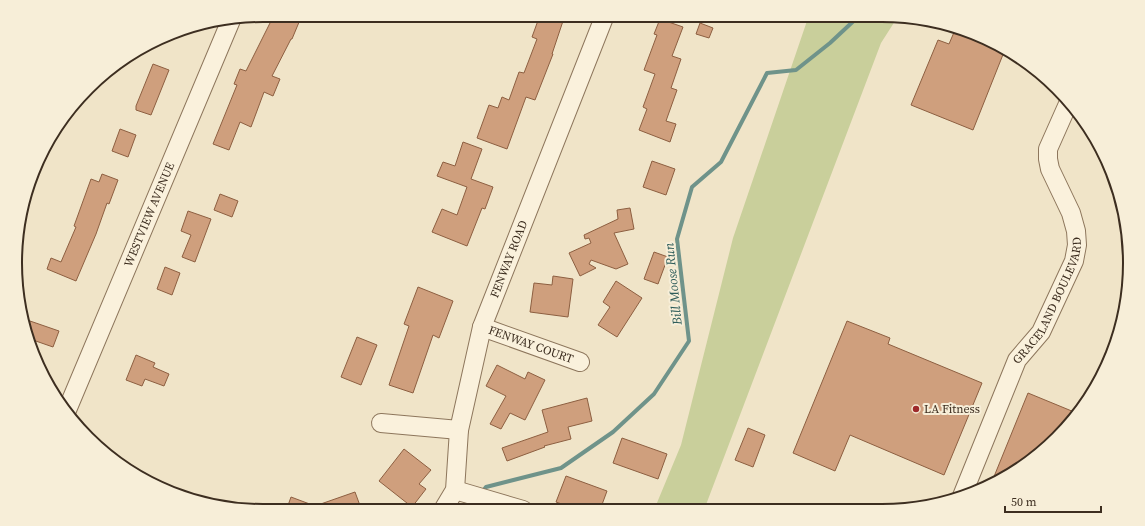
<svg xmlns="http://www.w3.org/2000/svg" width="1145" height="526" font-family="'Source Serif 4',serif">
	<rect width="100%" height="100%" fill="#f0e4c8"/>
	<path fill="#c9cf9b" d="M 809,15 L 882,15 L 897,18 L 881,43 L 704,510 L 654,510 L 681,445 L 733,238 Z
		M 53,133 L 23,207 L 48,139 Z"/>
	<g fill="none" stroke-linecap="round" stroke-linejoin="round">
		<path stroke="#6f938a" stroke-width="4" d="M 482,492 L 486,487 L 561,468 L 613,432 L 654,394 L 689,341 L 677,239 L 692,187 L 721,162 L 767,73 L 796,70 L 830,43 L 860,15
			M 464,510 L 474,500"/>
	</g>
	<path fill="#cf9f7d" stroke="#8d5f41" d="M 274,15 L 302,15 L 292,39 L 291,39 L 272,76 L 280,79 L 273,96 L 264,92 L 251,127 L 240,122 L 229,150 L 213,144 L 237,85 L 234,84 L 240,69 L 246,71 Z
		M 540,15 L 565,15 L 552,54 L 553,54 L 535,100 L 526,97 L 507,149 L 477,138 L 489,105 L 498,108 L 502,97 L 509,100 L 519,72 L 524,73 L 537,39 L 532,37 Z
		M 660,19 L 683,27 L 672,56 L 681,59 L 671,88 L 677,90 L 666,121 L 676,124 L 670,142 L 639,130 L 647,109 L 643,107 L 655,74 L 644,70 L 657,35 L 654,34 Z
		M 700,23 L 713,28 L 709,38 L 696,34 Z
		M 955,30 L 977,34 L 1004,52 L 973,130 L 911,105 L 938,40 L 949,44 Z
		M 153,64 L 169,70 L 151,115 L 136,110 L 136,106 Z
		M 120,129 L 136,135 L 128,157 L 112,151 Z
		M 463,142 L 482,149 L 471,179 L 493,187 L 485,209 L 482,208 L 467,246 L 432,232 L 442,209 L 457,215 L 467,187 L 437,176 L 443,162 L 455,166 Z
		M 652,161 L 675,169 L 666,195 L 643,187 Z
		M 102,174 L 118,180 L 109,204 L 107,203 L 96,234 L 76,281 L 47,269 L 51,258 L 61,262 L 76,227 L 74,226 L 91,179 L 99,182 Z
		M 220,194 L 238,201 L 232,217 L 214,210 Z
		M 630,208 L 634,229 L 614,233 L 628,264 L 616,269 L 591,260 L 589,264 L 596,268 L 580,276 L 569,253 L 591,243 L 589,238 L 585,239 L 584,235 L 618,219 L 617,210 Z
		M 188,211 L 211,219 L 195,262 L 182,257 L 191,235 L 181,231 Z
		M 654,252 L 668,257 L 658,284 L 644,279 Z
		M 165,267 L 180,273 L 172,295 L 157,289 Z
		M 553,276 L 573,279 L 568,317 L 530,312 L 534,283 L 552,285 Z
		M 616,281 L 642,298 L 617,337 L 598,325 L 610,307 L 603,302 Z
		M 418,287 L 453,301 L 439,338 L 433,335 L 413,393 L 389,385 L 409,326 L 404,324 Z
		M 30,321 L 59,331 L 53,347 L 30,339 L 27,330 Z
		M 847,321 L 890,338 L 888,344 L 982,383 L 944,475 L 850,435 L 835,471 L 793,453 Z
		M 357,337 L 377,345 L 361,385 L 341,377 Z
		M 136,355 L 155,363 L 153,367 L 169,374 L 164,386 L 145,379 L 142,386 L 126,380 Z
		M 497,365 L 525,379 L 528,372 L 545,380 L 525,420 L 510,413 L 501,429 L 490,424 L 506,396 L 486,386 Z
		M 1028,393 L 1079,414 L 1033,460 L 991,484 Z
		M 587,398 L 592,421 L 568,427 L 571,439 L 544,446 L 545,447 L 507,461 L 502,448 L 548,432 L 542,410 Z
		M 748,428 L 765,435 L 753,467 L 735,460 Z
		M 622,438 L 667,454 L 658,479 L 613,463 Z
		M 404,449 L 431,470 L 419,484 L 426,489 L 412,507 L 379,481 Z
		M 566,476 L 607,491 L 600,510 L 578,510 L 556,502 Z
		M 355,492 L 362,511 L 286,511 L 291,497 L 315,506 Z"/>
	<g fill="none" stroke-linecap="round" stroke-linejoin="round">
		<g stroke="#8d765c" stroke-width="20">
			<g id="minor">
				<path id="s1" d="M 482,327 L 580,362"/>
				<path id="s2" d="M 67,410 L 231,20"/>
				<path d="M 381,423 L 459,430"/>
				<path d="M 455,490 L 523,510"/>
				<path id="s3" d="M 962,496 L 1017,360 L 1041,332 L 1074,261 L 1077,245 L 1076,231 L 1071,213 L 1050,169 L 1048,159 L 1048,149 L 1068,104"/>
				<path id="s4" d="M 443,510 L 455,490 L 459,430 L 482,327 L 605,15"/>
			</g>
		</g>
		<use href="#minor" stroke="#faf1dc" stroke-width="18"/>
	</g>
	<circle fill="#9e2a2b" stroke="#f7eed8" stroke-width="1.5" cx="916" cy="409" r="4"/>
	<g text-anchor="middle" dominant-baseline="central" stroke-width="4" stroke-linejoin="round" paint-order="stroke">
		<g font-size="12" fill="#3d2e20" stroke="#f7eed8">
			<text stroke="none"><textPath href="#s2" startOffset="212">WESTVIEW AVENUE</textPath></text>
			<text stroke="none"><textPath href="#s4" startOffset="262">FENWAY ROAD</textPath></text>
			<text stroke="none"><textPath href="#s3" startOffset="215">GRACELAND BOULEVARD</textPath></text>
			<text stroke="none"><textPath href="#s1" startOffset="52">FENWAY COURT</textPath></text>
		</g>
		<g font-size="12" fill="#3d2e20" stroke="#f7eed8" text-anchor="start">
			<text x="924" y="409">LA Fitness</text>
		</g>
		<g font-size="13" font-style="italic" fill="#2f5d5a" stroke="#f7eed8">
			<text transform="translate(673 284) rotate(-96)">Bill Moose Run</text>
		</g>
	</g>
	<path d="M0 0H1145V526H0ZM263 22H882A241 241 0 0 1 1123 263V263A241 241 0 0 1 882 504H263A241 241 0 0 1 22 263V263A241 241 0 0 1 263 22Z" fill="#f7eed8" fill-rule="evenodd"/>
	<path fill="none" stroke="#3d2e20" stroke-width="2" d="M263 22H882A241 241 0 0 1 1123 263V263A241 241 0 0 1 882 504H263A241 241 0 0 1 22 263V263A241 241 0 0 1 263 22Z"/>
	<path d="M1005 506v6h96v-6" fill="none" stroke="#3d2e20" stroke-width="2"/>
	<text x="1011" y="506" font-size="12" fill="#3d2e20" stroke="#f7eed8" stroke-width="3" paint-order="stroke">50 m</text>
</svg>
